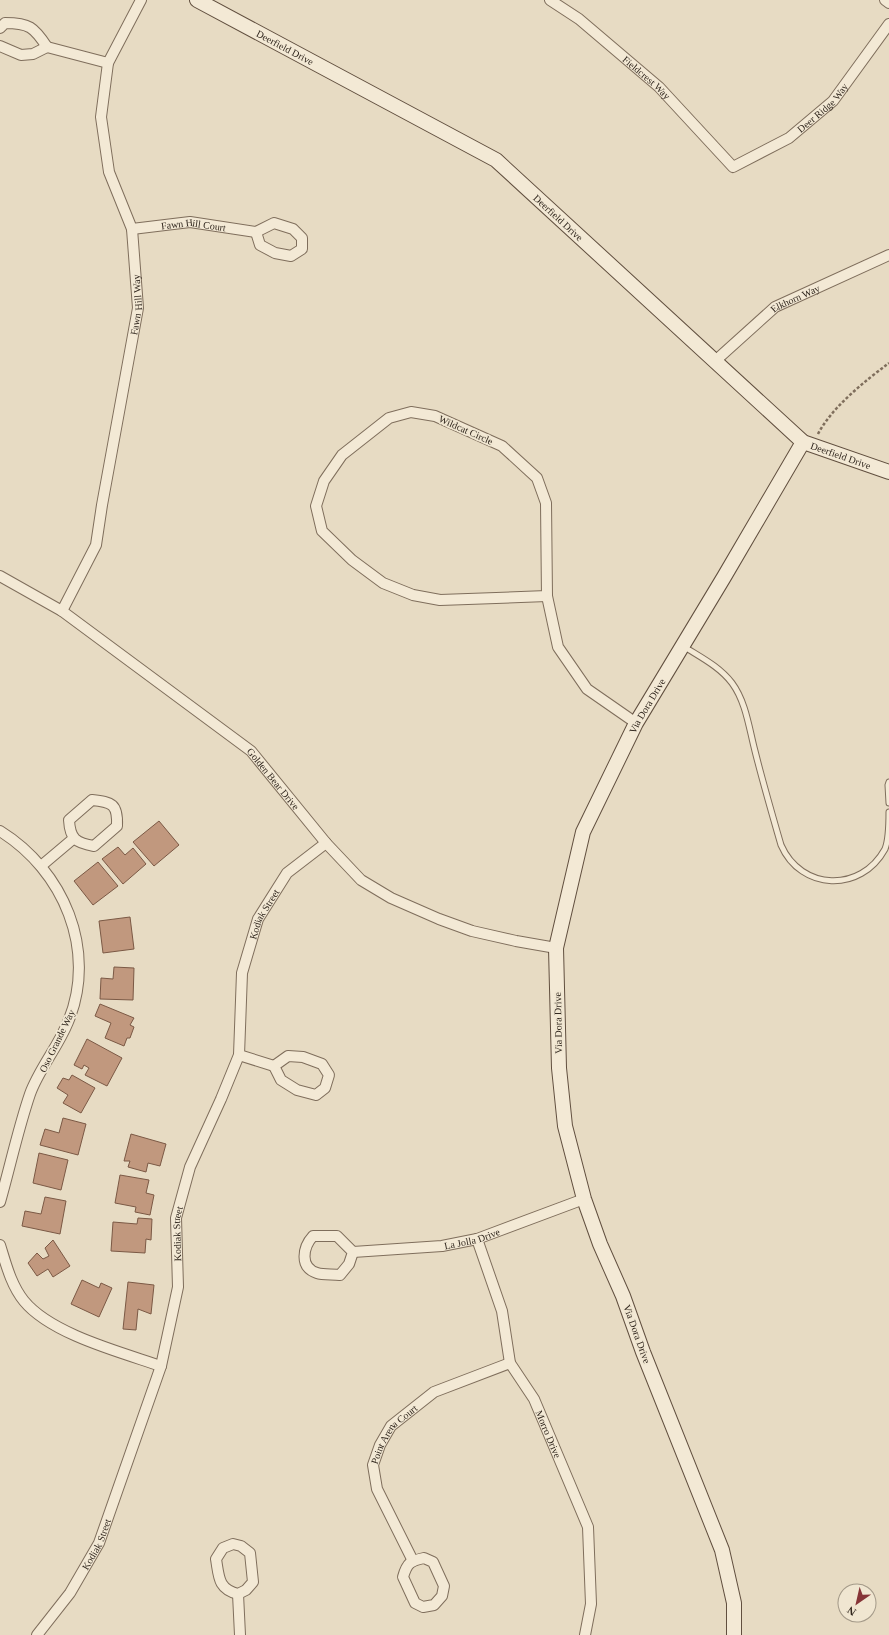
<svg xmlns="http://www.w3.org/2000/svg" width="889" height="1635" font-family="'Times New Roman',serif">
	<rect width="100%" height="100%" fill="#e7dbc3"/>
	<path fill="#c1987e" stroke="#7b5945" d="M 159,821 L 179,845 L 154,866 L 133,842 Z
		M 118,847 L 125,855 L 133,848 L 146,864 L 123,884 L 102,859 Z
		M 98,862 L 118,886 L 93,905 L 74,881 Z
		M 130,917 L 134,949 L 103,953 L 99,921 Z
		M 114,967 L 134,968 L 133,1000 L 100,999 L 101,978 L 113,979 Z
		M 100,1004 L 134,1018 L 130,1025 L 134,1027 L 130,1038 L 127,1038 L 124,1046 L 105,1038 L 111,1023 L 95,1016 Z
		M 87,1039 L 122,1058 L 107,1086 L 85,1075 L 89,1068 L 84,1065 L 82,1069 L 74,1065 Z
		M 72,1075 L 95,1088 L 81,1113 L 63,1103 L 68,1095 L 57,1088 L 63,1078 L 69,1080 Z
		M 63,1118 L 86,1124 L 78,1155 L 40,1145 L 45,1129 L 59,1133 Z
		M 131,1134 L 166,1144 L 160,1166 L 148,1163 L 146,1172 L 128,1167 L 130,1161 L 124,1161 Z
		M 39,1153 L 68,1160 L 61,1190 L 33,1183 Z
		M 120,1175 L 149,1180 L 146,1193 L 154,1195 L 150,1215 L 135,1212 L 136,1207 L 115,1203 Z
		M 45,1197 L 66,1201 L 60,1234 L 22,1226 L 25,1211 L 41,1214 Z
		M 138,1218 L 152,1219 L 151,1240 L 146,1239 L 145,1253 L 111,1251 L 113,1222 L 137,1224 Z
		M 53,1240 L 70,1266 L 53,1277 L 48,1269 L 37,1276 L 28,1263 L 37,1253 L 43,1259 L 49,1256 L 45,1248 Z
		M 82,1280 L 99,1288 L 101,1283 L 112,1288 L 99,1317 L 71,1304 Z
		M 128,1282 L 154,1285 L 151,1314 L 138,1309 L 136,1330 L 123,1329 Z"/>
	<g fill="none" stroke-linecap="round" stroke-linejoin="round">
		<g stroke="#7f6e5c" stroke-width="7">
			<path id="lane" d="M 683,646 C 700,657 719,666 732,683 C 746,702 749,728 755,751 C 763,783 772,814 781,845 C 801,891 861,893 885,849 C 889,839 889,823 889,812
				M 889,782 L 888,785 L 889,803"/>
		</g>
		<g stroke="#7f6e5c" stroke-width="12">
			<g id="street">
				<path id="s1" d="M 550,0 L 579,19 L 659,87 L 733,167 L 789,138 L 833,101 L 889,24"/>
				<path d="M 885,0 L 889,3"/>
				<path d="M 0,28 L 5,23 C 29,23 34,27 47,47"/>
				<path d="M 0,46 L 21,55 L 33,54 L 47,47"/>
				<path d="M 47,47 L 108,63"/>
				<path d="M 274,223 L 293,229 L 302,238 L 302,249 L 291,256 L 275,253 L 260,245 L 256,232 Z"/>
				<path id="s2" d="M 132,229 L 190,222 L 256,232"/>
				<path id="s3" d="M 714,362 L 775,307 L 889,255"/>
				<path d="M 411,412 L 435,416 L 502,446 L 537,478 L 546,503 L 547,596 L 440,600 L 413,595 L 383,583 L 352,560 L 322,531 L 316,506 L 324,481 L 342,455 L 389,418 Z"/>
				<path id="s4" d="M 0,576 L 62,611 L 251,751 L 326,843 L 361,880 L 391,898 L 439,919 L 472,931 L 516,941 L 556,948"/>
				<path d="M 547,596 L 558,647 L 587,689 L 636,723"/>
				<path id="s5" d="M 62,611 L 96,545 L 102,505 L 138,308 L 132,229 L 109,172 L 101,117 L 108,63 L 141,0"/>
				<path d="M 92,800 C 112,802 118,804 117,826 L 94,846 C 76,843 70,839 69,820 Z"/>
				<path d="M 0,831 C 63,870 98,950 68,1022 C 58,1047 39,1069 30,1094 C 18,1129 10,1167 0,1202"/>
				<path d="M 41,866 L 73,839"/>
				<path d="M 239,1055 L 274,1066"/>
				<path d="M 288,1056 L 303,1057 L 322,1064 L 329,1075 L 325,1088 L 316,1095 L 297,1090 L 281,1080 L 274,1066 Z"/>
				<path d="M 313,1236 L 337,1236 L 353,1252 L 349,1264 L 340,1275 C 333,1274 323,1275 317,1273 C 299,1267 303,1247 313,1236 Z"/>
				<path id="s6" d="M 477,1239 L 502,1311 L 510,1363 L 534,1399 L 588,1527 L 591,1604 L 585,1635"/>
				<path d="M 0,1245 C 6,1264 11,1285 24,1301 C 51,1334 120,1352 161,1366"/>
				<path id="s7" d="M 353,1252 L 442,1246 L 477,1239 L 584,1199"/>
				<path d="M 233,1544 L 241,1546 L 250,1553 L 253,1582 L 246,1590 L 238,1594 C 218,1589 219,1577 216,1559 L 223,1548 Z"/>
				<path d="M 424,1558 L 433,1562 L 444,1586 L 442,1596 L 434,1605 L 423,1607 L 415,1603 L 403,1577 C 407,1563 410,1561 424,1558 Z"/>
				<path id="s8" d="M 413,1561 L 377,1489 L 373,1465 L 380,1445 L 391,1426 L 434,1392 L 510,1363"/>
				<path d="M 238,1594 L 240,1635"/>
				<path id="s9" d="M 37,1635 L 70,1593 L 99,1543 L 161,1366 L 178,1287 L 176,1218 L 190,1167 L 221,1099 L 239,1055 L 242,973 L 258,919 L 287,873 L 326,843"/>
			</g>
		</g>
		<g stroke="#614f3f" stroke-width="16">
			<g id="secondary">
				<path id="s10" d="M 197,0 L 496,160 L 803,442 L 889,472"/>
				<path id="s11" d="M 734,1635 L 734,1603 L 722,1550 L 643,1352 L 623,1296 L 600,1244 L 584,1199 L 565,1126 L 559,1068 L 556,948 L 583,832 L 636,723 L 724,577 L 803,442"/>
			</g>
		</g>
		<path stroke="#7f6e5c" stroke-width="2.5" stroke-dasharray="3 2" stroke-linecap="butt" d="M 818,434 C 832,407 865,381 889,363"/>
		<use href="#lane" stroke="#f3e9d5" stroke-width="5"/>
		<use href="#street" stroke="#f3e9d5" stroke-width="10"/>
		<use href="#secondary" stroke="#f3e9d5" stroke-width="14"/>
	</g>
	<g text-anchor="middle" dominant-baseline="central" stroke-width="3.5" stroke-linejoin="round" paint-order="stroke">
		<g font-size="10" fill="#31271e" stroke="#f0e6d1">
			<text stroke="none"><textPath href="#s10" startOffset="100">Deerfield Drive</textPath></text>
			<text stroke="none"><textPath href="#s1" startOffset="124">Fieldcrest Way</textPath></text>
			<text stroke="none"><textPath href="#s1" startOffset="357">Deer Ridge Way</textPath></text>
			<text stroke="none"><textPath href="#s10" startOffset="424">Deerfield Drive</textPath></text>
			<text stroke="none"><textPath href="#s2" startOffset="62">Fawn Hill Court</textPath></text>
			<text stroke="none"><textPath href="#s3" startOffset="104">Elkhorn Way</textPath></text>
			<text stroke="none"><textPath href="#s5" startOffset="318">Fawn Hill Way</textPath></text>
			<text transform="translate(466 430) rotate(24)">Wildcat Circle</text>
			<text stroke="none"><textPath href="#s10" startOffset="796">Deerfield Drive</textPath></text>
			<text stroke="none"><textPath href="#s11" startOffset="978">Via Dora Drive</textPath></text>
			<text stroke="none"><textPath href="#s4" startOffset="342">Golden Bear Drive</textPath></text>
			<text stroke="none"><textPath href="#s9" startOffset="769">Kodiak Street</textPath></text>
			<text transform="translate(558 1023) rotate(-91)">Via Dora Drive</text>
			<text transform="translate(57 1041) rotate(-64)">Oso Grande Way</text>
			<text stroke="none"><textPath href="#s9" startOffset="433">Kodiak Street</textPath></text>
			<text stroke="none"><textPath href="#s7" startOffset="120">La Jolla Drive</textPath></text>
			<text transform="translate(637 1334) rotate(70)">Via Dora Drive</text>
			<text stroke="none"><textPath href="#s6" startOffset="210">Morro Drive</textPath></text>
			<text stroke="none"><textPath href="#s8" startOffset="143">Point Arena Court</textPath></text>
			<text stroke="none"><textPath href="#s9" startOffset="109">Kodiak Street</textPath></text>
		</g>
	</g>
	<g transform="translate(857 1603) rotate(214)"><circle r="19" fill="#f0e6d1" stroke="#a49a89"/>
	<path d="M0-3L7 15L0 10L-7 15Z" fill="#863437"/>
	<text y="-6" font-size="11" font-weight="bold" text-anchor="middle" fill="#31271e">N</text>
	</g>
</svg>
